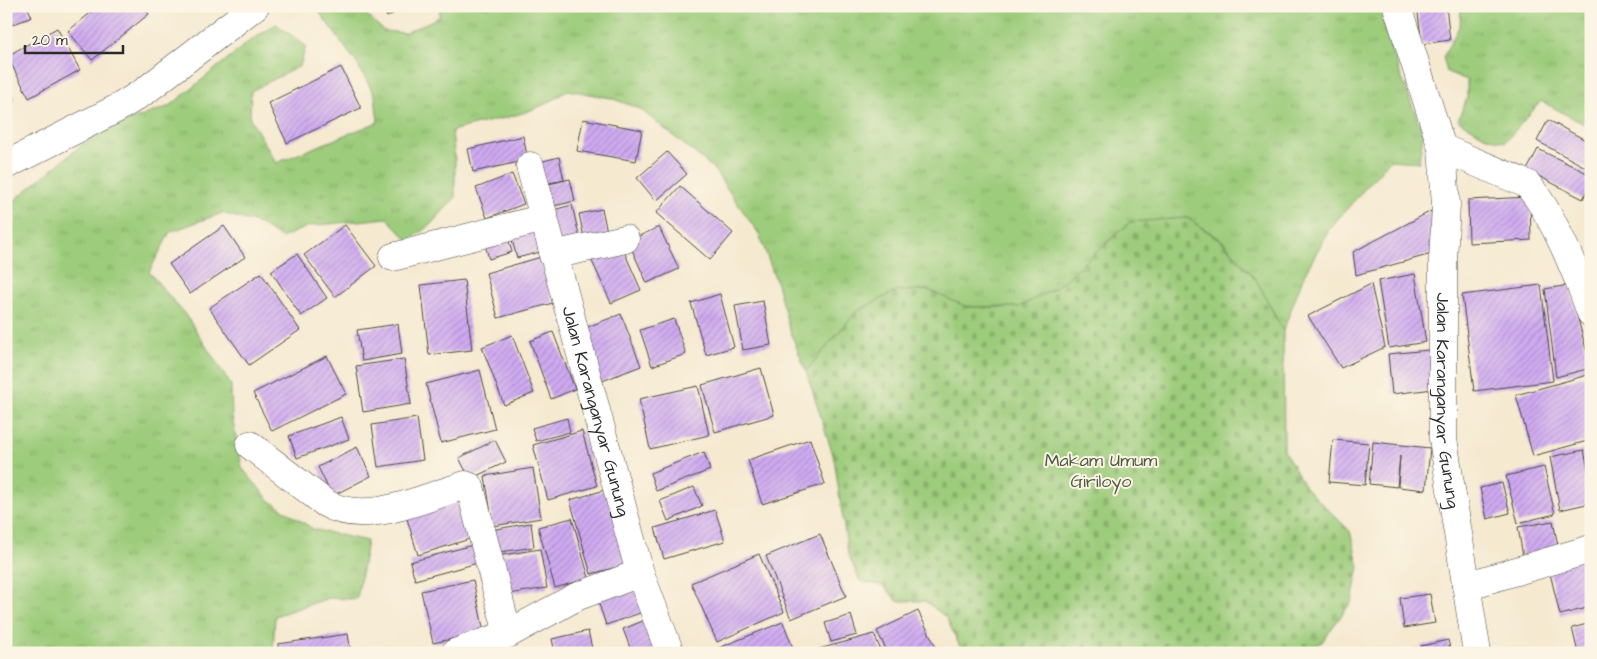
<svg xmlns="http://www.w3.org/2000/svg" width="1597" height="659" font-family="'Architects Daughter',sans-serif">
	<defs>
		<pattern id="grass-tufts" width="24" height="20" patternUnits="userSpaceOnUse" patternTransform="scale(1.25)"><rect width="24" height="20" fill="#9dcc7b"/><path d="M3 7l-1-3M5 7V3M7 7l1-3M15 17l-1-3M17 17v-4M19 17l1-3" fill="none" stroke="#87af6a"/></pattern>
		<pattern id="cemetery-stones" width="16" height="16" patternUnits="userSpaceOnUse" patternTransform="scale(1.25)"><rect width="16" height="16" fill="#9dcc7b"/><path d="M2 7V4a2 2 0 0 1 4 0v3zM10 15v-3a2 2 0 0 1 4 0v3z" fill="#87af6a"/></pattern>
		<pattern id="building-hatch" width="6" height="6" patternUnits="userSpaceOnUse" patternTransform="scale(1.25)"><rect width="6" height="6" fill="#d0abf2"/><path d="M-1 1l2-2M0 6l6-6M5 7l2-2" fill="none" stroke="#a98bc4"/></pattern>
	</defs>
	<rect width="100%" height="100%" fill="#fcf5e5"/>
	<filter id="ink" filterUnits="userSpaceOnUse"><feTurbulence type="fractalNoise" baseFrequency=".02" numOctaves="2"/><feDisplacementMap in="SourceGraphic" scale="10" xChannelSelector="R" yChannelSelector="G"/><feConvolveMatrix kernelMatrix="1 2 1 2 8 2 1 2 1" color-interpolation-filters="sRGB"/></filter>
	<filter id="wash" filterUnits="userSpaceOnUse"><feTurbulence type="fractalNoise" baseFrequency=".0096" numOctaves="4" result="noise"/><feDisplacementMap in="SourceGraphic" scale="20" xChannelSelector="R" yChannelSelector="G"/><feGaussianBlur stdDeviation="1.12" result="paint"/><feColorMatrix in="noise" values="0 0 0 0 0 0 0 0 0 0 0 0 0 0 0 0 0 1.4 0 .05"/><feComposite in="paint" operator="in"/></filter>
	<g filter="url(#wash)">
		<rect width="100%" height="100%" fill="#f5e9d0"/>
		<path fill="url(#grass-tufts)" stroke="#647c53" d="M 315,6 L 357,6 L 384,31 L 405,33 L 439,17 L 440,6 L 1378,6 L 1393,55 L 1423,134 L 1419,162 L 1390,160 L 1330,228 L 1304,275 L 1283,331 L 1257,281 L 1223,241 L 1187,218 L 1130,222 L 1057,287 L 1019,307 L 967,307 L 928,290 L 897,291 L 857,311 L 806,371 L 790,331 L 777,284 L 759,234 L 712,167 L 640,109 L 611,98 L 568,90 C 528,119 497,117 452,131 L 455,162 L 455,198 L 431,224 L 409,241 L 387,218 L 309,226 L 281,238 L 260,224 L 222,213 L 170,232 L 149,272 L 187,317 L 231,385 L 232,417 L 242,468 L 269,500 L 313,529 L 367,541 L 357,599 L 329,598 L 275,616 L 273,653 L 6,653 L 6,207 L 84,143 L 123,123 L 170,106 L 247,43 L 276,24 L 306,46 L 300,66 L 251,91 L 250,118 L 276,163 L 378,122 L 375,96 L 358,65 Z
			M 1461,6 L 1591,6 L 1591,128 L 1541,101 L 1505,142 L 1484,136 L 1458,120 L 1467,98 L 1467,80 L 1447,72 L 1443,57 L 1460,25 Z"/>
		<path fill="url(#cemetery-stones)" stroke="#647c53" d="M 1187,218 L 1223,242 L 1257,281 L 1283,331 L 1284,450 L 1305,487 L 1350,531 L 1359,567 L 1352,601 L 1321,643 L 1302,653 L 963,653 L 946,617 L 925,601 L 897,601 L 884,586 L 860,581 L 848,554 L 834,458 L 806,371 L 857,311 L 897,291 L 928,290 L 967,307 L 1019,307 L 1057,287 L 1130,222 Z"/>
		<g id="blocks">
			<path fill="url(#building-hatch)" d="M 6,6 L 27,6 L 32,17 L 6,27 Z
				M 99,6 L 143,6 L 149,14 L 92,60 L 68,31 Z
				M 382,6 L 406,6 L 387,17 Z
				M 1417,6 L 1446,6 L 1450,40 L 1422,44 Z
				M 57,28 L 80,70 L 29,98 L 7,56 Z
				M 341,67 L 361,108 L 287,143 L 268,103 Z
				M 6,77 L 14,100 L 6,103 Z
				M 583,119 L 642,130 L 636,161 L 577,151 Z
				M 1548,120 L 1591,143 L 1591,170 L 1537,141 Z
				M 523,136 L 528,160 L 473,172 L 468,149 Z
				M 1538,149 L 1591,175 L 1591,183 L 1583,199 L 1527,170 Z
				M 667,152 L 687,174 L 656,201 L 637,178 Z
				M 559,157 L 564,180 L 544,184 L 539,162 Z
				M 512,174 L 524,204 L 487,218 L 476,188 Z
				M 570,179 L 575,201 L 545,208 L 540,186 Z
				M 680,186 L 733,233 L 710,260 L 656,213 Z
				M 1530,197 L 1531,240 L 1469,243 L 1468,200 Z
				M 572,205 L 581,244 L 555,250 L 546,212 Z
				M 1437,208 L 1435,253 L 1356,275 L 1353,252 Z
				M 602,209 L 608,236 L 585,242 L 579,214 Z
				M 536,221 L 544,251 L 517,258 L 509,229 Z
				M 345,225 L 376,266 L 335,297 L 304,255 Z
				M 224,226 L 245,257 L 190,294 L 169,264 Z
				M 659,227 L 679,269 L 647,283 L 628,241 Z
				M 507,234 L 512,252 L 489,259 L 484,241 Z
				M 622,247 L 641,290 L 611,303 L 592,261 Z
				M 297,254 L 327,298 L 301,316 L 271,271 Z
				M 541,257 L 553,303 L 498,318 L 486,273 Z
				M 261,273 L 300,330 L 249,365 L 209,308 Z
				M 1415,274 L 1426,342 L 1389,348 L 1378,281 Z
				M 464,280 L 472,350 L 429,355 L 421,285 Z
				M 1371,284 L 1385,347 L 1341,368 L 1308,316 Z
				M 1541,285 L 1553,381 L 1474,391 L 1462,295 Z
				M 1569,285 L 1591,368 L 1556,377 L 1545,289 Z
				M 720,294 L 734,347 L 706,355 L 691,303 Z
				M 763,301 L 771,345 L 743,350 L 735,306 Z
				M 621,314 L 641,366 L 597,383 L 577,331 Z
				M 674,319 L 686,354 L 652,366 L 640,330 Z
				M 398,324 L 402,354 L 362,361 L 357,330 Z
				M 553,332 L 575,389 L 551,399 L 530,341 Z
				M 512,335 L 534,393 L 504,405 L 482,347 Z
				M 1439,349 L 1442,388 L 1392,394 L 1388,354 Z
				M 327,356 L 346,394 L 272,431 L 253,393 Z
				M 404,359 L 411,404 L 363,412 L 356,366 Z
				M 761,368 L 774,415 L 715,432 L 702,385 Z
				M 480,370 L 495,429 L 441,443 L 426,384 Z
				M 1591,374 L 1591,440 L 1533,456 L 1516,395 Z
				M 698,386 L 709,435 L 650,449 L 639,399 Z
				M 341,417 L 349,439 L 297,458 L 289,436 Z
				M 417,418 L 423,460 L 378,467 L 372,425 Z
				M 567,418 L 570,432 L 536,441 L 532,428 Z
				M 582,431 L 597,486 L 548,500 L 533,445 Z
				M 810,439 L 825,484 L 762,504 L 748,460 Z
				M 495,440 L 506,462 L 470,479 L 459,458 Z
				M 1333,440 L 1369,443 L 1365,485 L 1329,482 Z
				M 1373,442 L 1430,448 L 1426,490 L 1398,487 L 1400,456 L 1397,487 L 1369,484 Z
				M 357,447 L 371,476 L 332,496 L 318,467 Z
				M 1584,450 L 1591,484 L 1591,503 L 1560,510 L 1550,457 Z
				M 704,452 L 710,470 L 656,491 L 650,473 Z
				M 1544,467 L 1555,514 L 1518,523 L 1506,476 Z
				M 533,468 L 541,518 L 493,526 L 485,476 Z
				M 1502,483 L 1510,513 L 1487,519 L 1480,488 Z
				M 694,487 L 702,506 L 668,521 L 660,501 Z
				M 612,488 L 632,563 L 591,574 L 570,500 Z
				M 462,491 L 476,537 L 418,555 L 404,509 Z
				M 715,510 L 725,541 L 664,559 L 655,528 Z
				M 572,518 L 589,578 L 555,588 L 538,527 Z
				M 1553,521 L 1559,551 L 1523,557 L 1518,527 Z
				M 531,523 L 534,547 L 494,553 L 491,530 Z
				M 820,534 L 846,596 L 791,619 L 766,556 Z
				M 480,543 L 485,561 L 415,580 L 410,562 Z
				M 540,549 L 547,588 L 502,595 L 496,556 Z
				M 759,554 L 784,612 L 717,642 L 691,583 Z
				M 1591,558 L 1591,607 L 1560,615 L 1549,569 Z
				M 473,580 L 484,632 L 433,643 L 421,591 Z
				M 634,585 L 643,612 L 606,625 L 597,598 Z
				M 1430,594 L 1435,623 L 1404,628 L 1400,598 Z
				M 918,611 L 939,653 L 888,653 L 877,631 Z
				M 851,615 L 857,635 L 831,642 L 825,623 Z
				M 653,617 L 666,653 L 632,653 L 623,629 Z
				M 783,622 L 795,653 L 706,653 Z
				M 1591,623 L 1591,653 L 1578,653 L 1572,628 Z
				M 588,631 L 593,653 L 555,653 L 552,639 Z
				M 348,634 L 351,653 L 279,653 L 278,644 Z
				M 874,634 L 882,653 L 808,653 L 808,652 Z
				M 1448,640 L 1451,653 L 1423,653 L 1421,646 Z
				M 1417,648 L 1418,653 L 1402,653 L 1402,652 Z"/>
		</g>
	</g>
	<g filter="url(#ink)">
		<use href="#blocks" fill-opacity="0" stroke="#494844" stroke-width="1"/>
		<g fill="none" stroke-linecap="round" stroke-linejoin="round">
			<g stroke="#494844" stroke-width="29">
				<g id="street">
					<path id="s1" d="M 1397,6 L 1442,148 L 1446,205 L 1443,260 L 1443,439 L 1477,653"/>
					<path d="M 1442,148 L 1527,184 C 1554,215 1577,274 1591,313"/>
					<path d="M 6,165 L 118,108 L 145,91 L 255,6"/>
					<path id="s2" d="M 530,166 L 640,573 L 670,653"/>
					<path d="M 553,255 L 625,239"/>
					<path d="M 393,257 L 544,218"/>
					<path d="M 250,445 L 325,503 C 365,527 424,498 465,485 L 470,487 L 508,634"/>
					<path d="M 1466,586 L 1591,549"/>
					<path d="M 455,653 L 508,634 L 576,597 L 640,573"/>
				</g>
			</g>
			<use href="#street" stroke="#fff" stroke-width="28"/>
		</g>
	</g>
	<g text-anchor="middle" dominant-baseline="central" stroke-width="4" stroke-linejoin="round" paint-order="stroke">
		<g font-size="18" fill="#2b2b2b" stroke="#fcf5e5">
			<text stroke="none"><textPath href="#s1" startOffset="402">Jalan Karanganyar Gunung</textPath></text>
			<text stroke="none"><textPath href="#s2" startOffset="254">Jalan Karanganyar Gunung</textPath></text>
		</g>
		<g font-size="18" fill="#4d5b43" stroke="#fcf5e5">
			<text x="1101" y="460">Makam Umum<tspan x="1101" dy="21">Giriloyo</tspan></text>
		</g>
	</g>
	<rect width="1597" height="659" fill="none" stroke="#fcf5e5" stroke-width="25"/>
	<path d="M25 45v8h98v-8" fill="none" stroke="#2b2b2b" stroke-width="2.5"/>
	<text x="32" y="45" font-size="15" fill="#2b2b2b" stroke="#fcf5e5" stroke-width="4" paint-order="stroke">20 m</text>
</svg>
